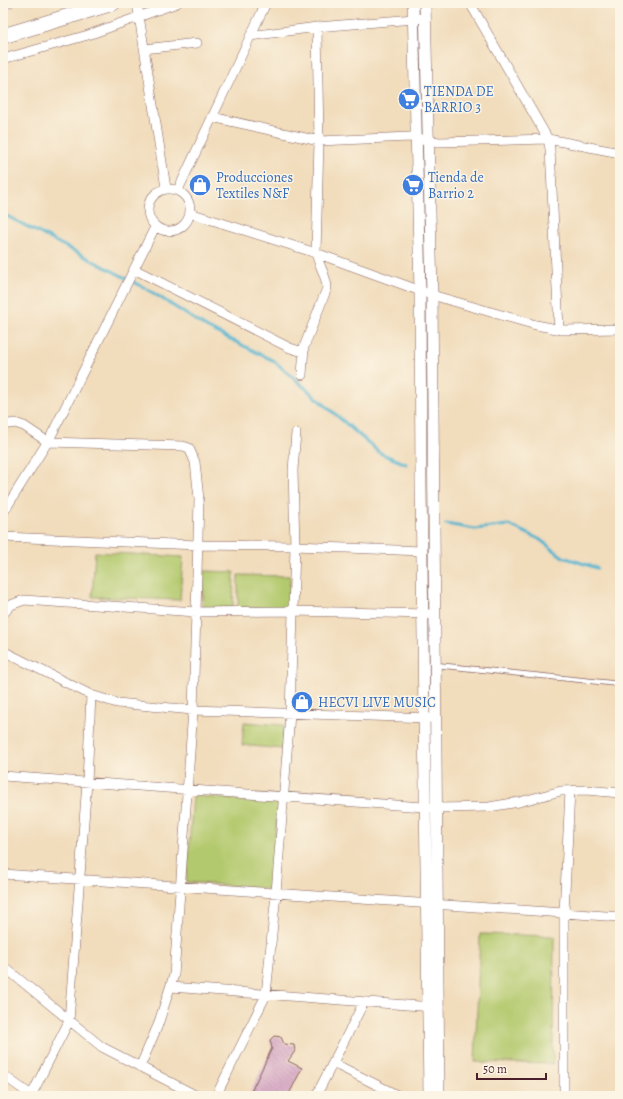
<svg xmlns="http://www.w3.org/2000/svg" width="623" height="1099" font-family="Alegreya,serif">
	<defs>
		<pattern id="building-back-hatch" width="6" height="6" patternUnits="userSpaceOnUse"><rect width="6" height="6" fill="#d4a2c3"/><path d="M-1 5l2 2M0 0l6 6M5-1l2 2" fill="none" stroke="#ae839f"/></pattern>
	</defs>
	<rect width="100%" height="100%" fill="#fcf5e5"/>
	<filter id="ink" filterUnits="userSpaceOnUse"><feTurbulence type="fractalNoise" baseFrequency=".025" numOctaves="2"/><feDisplacementMap in="SourceGraphic" scale="8" xChannelSelector="R" yChannelSelector="G"/><feConvolveMatrix kernelMatrix="1 2 1 2 8 2 1 2 1" color-interpolation-filters="sRGB"/></filter>
	<filter id="wash" filterUnits="userSpaceOnUse"><feTurbulence type="fractalNoise" baseFrequency=".012" numOctaves="4" result="noise"/><feDisplacementMap in="SourceGraphic" scale="16" xChannelSelector="R" yChannelSelector="G"/><feGaussianBlur stdDeviation="0.9" result="paint"/><feColorMatrix in="noise" values="0 0 0 0 0 0 0 0 0 0 0 0 0 0 0 0 0 1.4 0 .05"/><feComposite in="paint" operator="in"/></filter>
	<g filter="url(#wash)">
		<rect width="100%" height="100%" fill="#f1dcbb"/>
		<path fill="#b3c96d" stroke="#7e744c" d="M 95,552 L 183,557 L 180,600 L 92,597 Z
			M 204,571 L 234,572 L 233,608 L 203,607 Z
			M 238,575 L 290,576 L 290,608 L 238,608 Z
			M 244,722 L 284,725 L 282,749 L 242,745 Z
			M 193,796 L 278,803 L 271,889 L 186,882 Z
			M 480,934 L 554,936 L 553,1064 L 475,1062 Z"/>
		<g fill="none" stroke-linecap="round" stroke-linejoin="round">
			<path stroke="#51b4d0" stroke-width="3" d="M 3,214 L 147,289 L 206,327 L 274,361 L 380,453 L 406,464
				M 446,524 L 475,529 L 509,525 L 539,539 L 563,557 L 597,568"/>
		</g>
		<g id="blocks">
			<path fill="url(#building-back-hatch)" d="M 274,1036 L 281,1037 L 284,1044 L 294,1045 L 295,1051 L 288,1061 L 302,1068 L 288,1096 L 254,1096 L 250,1094 L 272,1048 L 270,1040 Z"/>
		</g>
	</g>
	<g filter="url(#ink)">
		<use href="#blocks" fill-opacity="0" stroke="#84615d" stroke-width="1"/>
		<g fill="none" stroke-linecap="round" stroke-linejoin="round">
			<g stroke="#84615d" stroke-width="6">
				<path id="service" d="M 436,665 L 620,684"/>
			</g>
			<g stroke="#84615d" stroke-width="10">
				<path id="minor" d="M 137,3 L 166,188
					M 470,3 L 548,139 L 550,149 L 559,329
					M 3,5 L 9,3
					M 250,36 L 317,27 L 426,18
					M 144,49 L 197,43
					M 3,59 L 88,35 L 177,3
					M 212,117 L 319,141 L 410,137 L 439,142 L 548,139 L 620,153
					M148 210a21 21 0 1 1 42 0a21 21 0 1 1-42 0Z
					M 178,190 L 266,3
					M 190,213 L 316,253 L 432,295 L 536,325 L 562,330 L 620,329
					M 134,269 L 290,348 L 303,352
					M 302,375 L 304,347 L 327,288 C 327,277 319,266 316,253 L 319,141 L 317,27
					M 3,425 L 15,423 L 24,426 L 48,442 L 183,446 L 189,448 L 195,462 L 199,499 L 196,612 L 193,710 L 174,975 L 158,1025 L 140,1067
					M 3,513 L 50,438 L 155,227
					M 3,537 L 198,545 L 295,546 L 422,551
					M 3,614 L 11,605 L 24,600 L 196,612 L 293,611 L 429,614
					M 3,651 L 91,695 L 117,703 L 193,710 L 430,718
					M 3,776 L 437,808 L 489,807 L 519,802 L 561,791 L 586,790 L 620,793
					M 3,874 L 620,917
					M 3,966 L 102,1047 L 197,1096
					M 171,987 L 433,1007
					M 333,1063 L 399,1096
					M 3,1075 L 31,1095
					M 31,1096 L 69,1021 L 87,782 L 91,695
					M 216,1096 L 266,995 L 276,893 L 290,714 L 295,546 L 293,470 L 296,433
					M 316,1096 L 364,1002
					M 564,1096 L 564,913 L 570,791"/>
			</g>
			<g stroke="#84615d" stroke-width="12">
				<path id="tertiary" d="M 413,3 L 420,291 L 421,486 L 429,1096
					M 425,3 L 432,295 L 439,1096"/>
			</g>
			<g stroke="#84615d" stroke-width="16">
				<path id="trunk" d="M 3,36 L 113,3"/>
			</g>
			<use href="#service" stroke="#fff" stroke-width="4.5"/>
			<use href="#minor" stroke="#fff" stroke-width="9"/>
			<use href="#tertiary" stroke="#fff" stroke-width="11"/>
			<use href="#trunk" stroke="#fff" stroke-width="15"/>
		</g>
	</g>
	<defs>
		<g id="supermarket-disc" transform="scale(1.15)"><circle r="9.5" fill="#3f7fe0" stroke="#fcf5e5"/><path d="M-6-5.5h2.5l.6 2H6L4.5 2H-2.5L-4.4-4H-6ZM-1.5 3.2a1.3 1.3 0 1 0 .1 0ZM3 3.2a1.3 1.3 0 1 0 .1 0Z" fill="#fff"/></g>
		<g id="shop-disc" transform="scale(1.15)"><circle r="9.5" fill="#3f7fe0" stroke="#fcf5e5"/><path d="M-5-2.5h2.3a2.7 3.5 0 0 1 5.4 0H5L5.5 6h-11ZM-1.5-2.5h3a1.5 2.3 0 0 0-3 0Z" fill="#fff"/></g>
	</defs>
	<g fill-rule="evenodd">
		<use href="#supermarket-disc" x="409" y="99"/>
		<use href="#shop-disc" x="200" y="185"/>
		<use href="#supermarket-disc" x="413" y="185"/>
		<use href="#shop-disc" x="302" y="702"/>
	</g>
	<g text-anchor="middle" dominant-baseline="central" stroke-width="3" stroke-linejoin="round" paint-order="stroke">
		<g font-size="14" fill="#366cbe" stroke="#fcf5e5" text-anchor="start">
			<text x="424" y="91">TIENDA DE<tspan x="424" dy="16">BARRIO 3</tspan></text>
			<text x="216" y="177">Producciones<tspan x="216" dy="16">Textiles N&amp;F</tspan></text>
			<text x="428" y="177">Tienda de<tspan x="428" dy="16">Barrio 2</tspan></text>
			<text x="318" y="702">HECVI LIVE MUSIC</text>
		</g>
	</g>
	<rect width="623" height="1099" fill="none" stroke="#fcf5e5" stroke-width="16"/>
	<path d="M477 1073v6h69v-6" fill="none" stroke="#4a1f2b" stroke-width="2"/>
	<text x="483" y="1073" font-size="12" fill="#4a1f2b" stroke="#fcf5e5" stroke-width="3" paint-order="stroke">50 m</text>
</svg>
